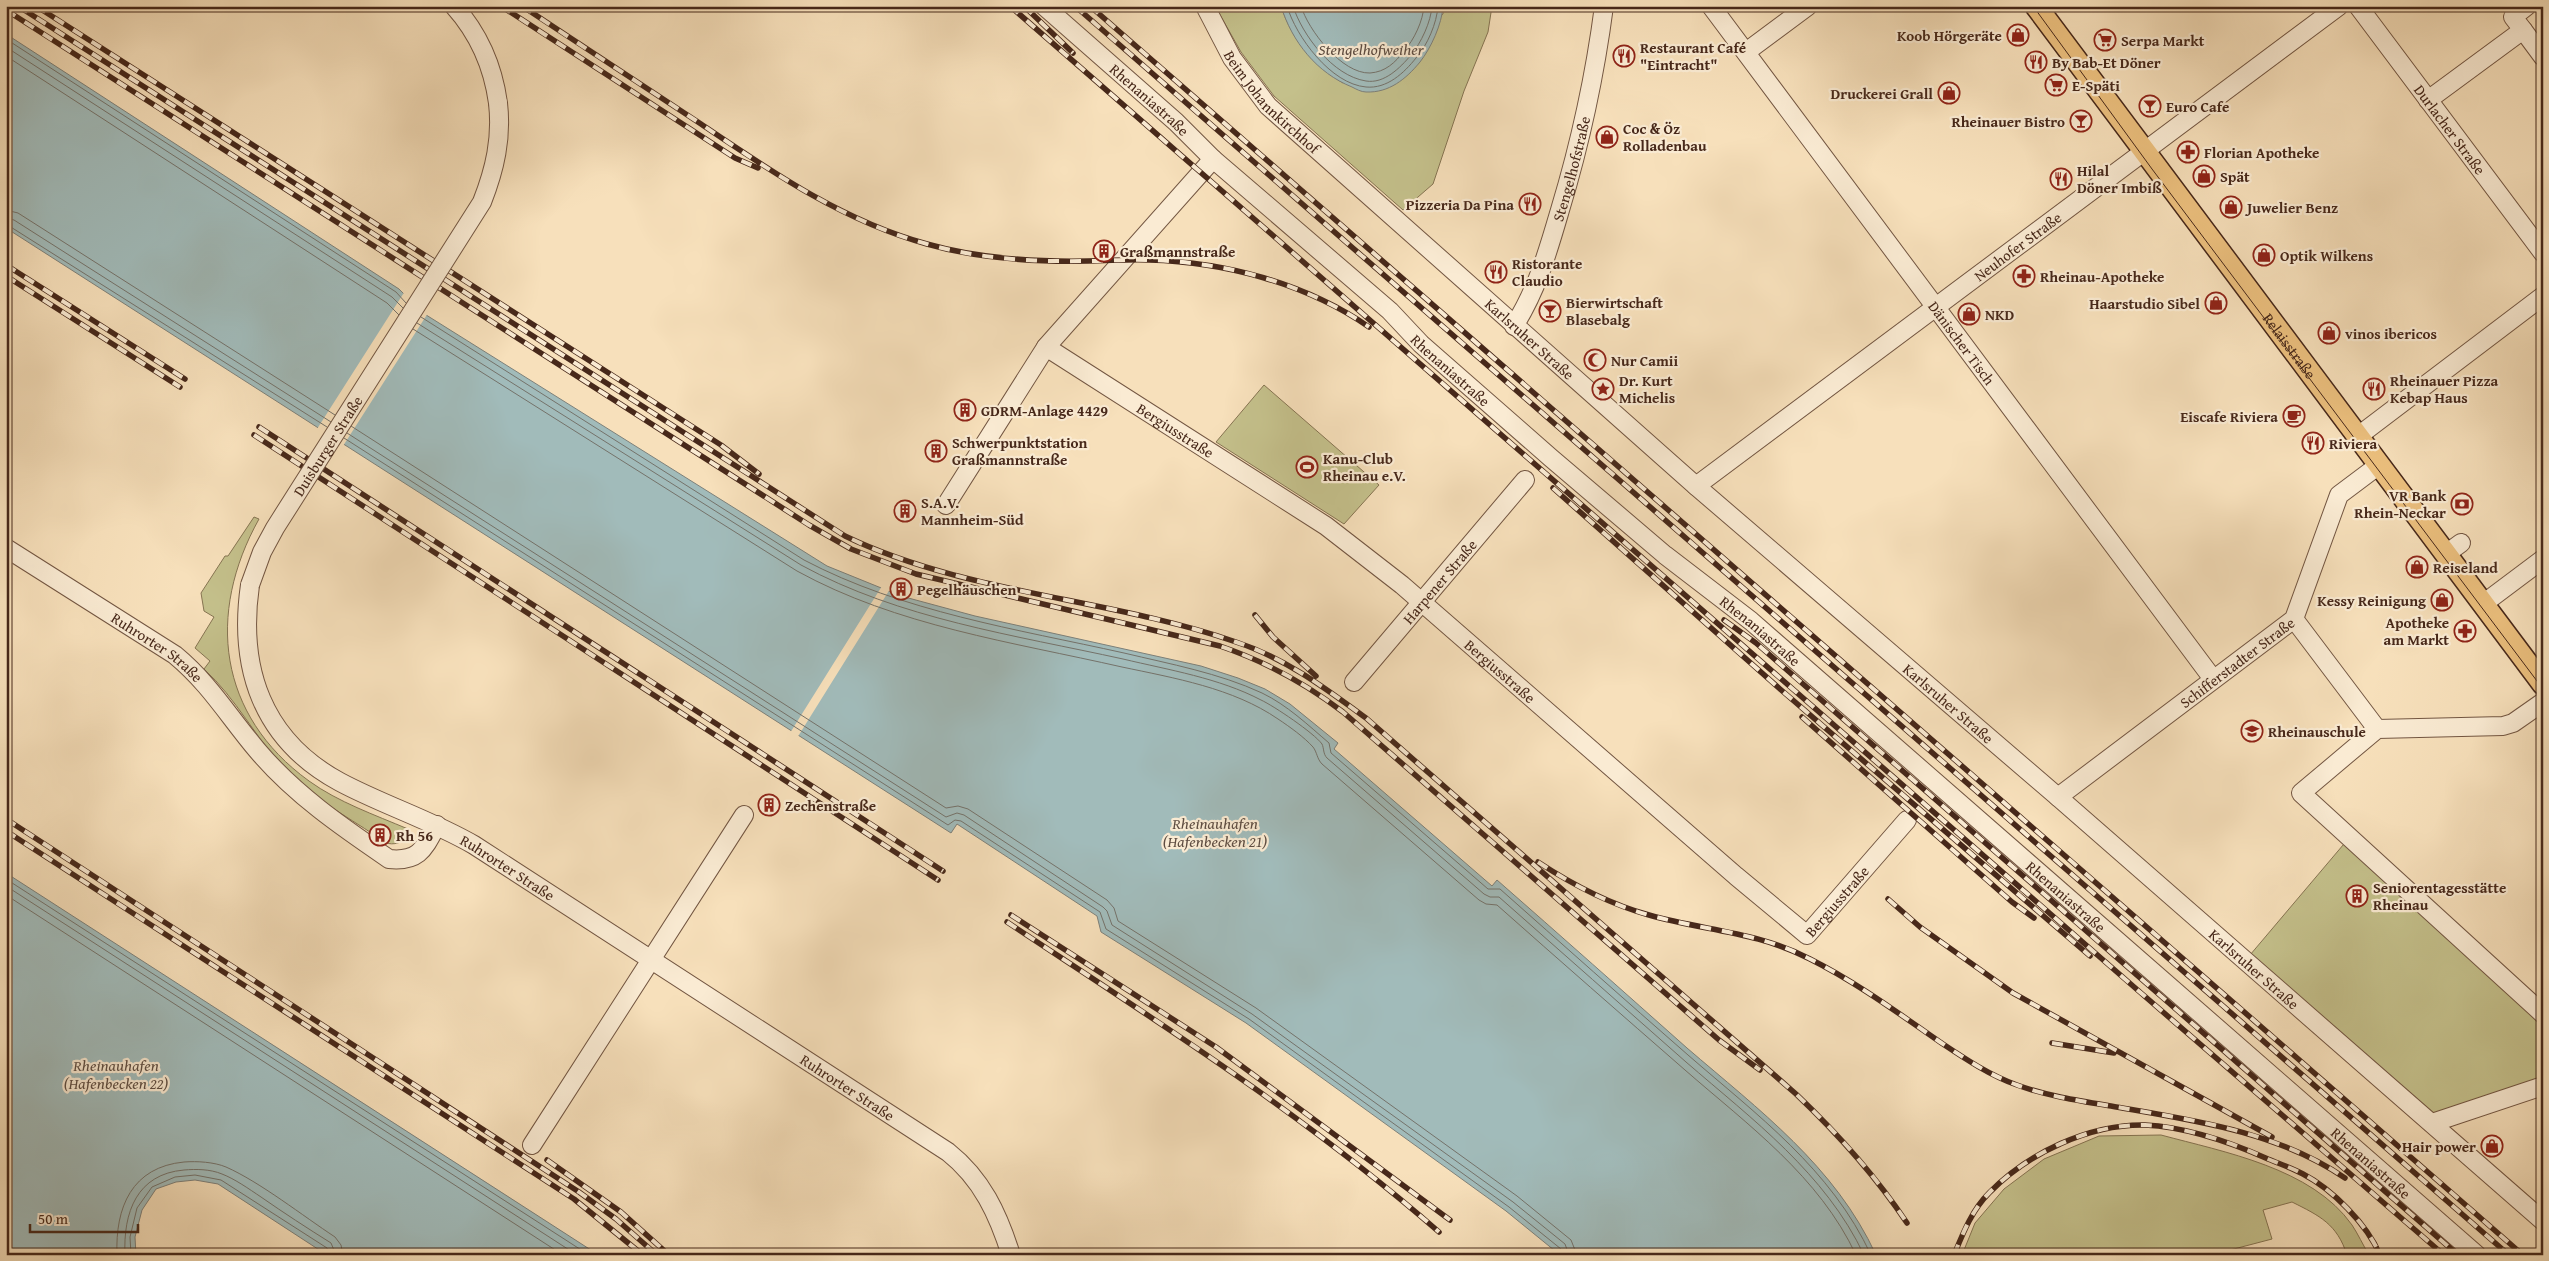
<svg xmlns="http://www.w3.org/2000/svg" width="2549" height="1261" font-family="'Gentium Book Plus',serif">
	<rect width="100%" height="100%" fill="#f7e0bb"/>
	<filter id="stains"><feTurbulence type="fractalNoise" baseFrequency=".004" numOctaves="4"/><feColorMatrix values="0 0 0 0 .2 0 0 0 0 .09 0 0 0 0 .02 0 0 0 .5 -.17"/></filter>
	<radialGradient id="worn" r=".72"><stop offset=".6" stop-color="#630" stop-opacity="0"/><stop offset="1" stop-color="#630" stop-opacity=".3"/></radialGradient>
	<path fill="#c4c08b" stroke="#867452" d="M 1215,6 L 1281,6 C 1292,40 1313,65 1343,83 L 1443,14 L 1443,6 L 1492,6 L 1488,32 L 1464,91 L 1433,184 L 1403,210 L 1274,96 L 1241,52 Z
		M 1264,385 L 1379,485 L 1344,524 L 1216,442 Z
		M 254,517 L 259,519 C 206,614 218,715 309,781 C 338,802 375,815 408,829 L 408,838 C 399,844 391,846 381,841 L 384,834 L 378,832 L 376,836 C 346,816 311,797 286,770 C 256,739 236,698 204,669 L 210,661 L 195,648 L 214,617 L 204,611 L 201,593 L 225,556 L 228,556 Z
		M 2349,838 L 2543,1015 L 2543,1084 L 2435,1116 L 2250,955 Z
		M 2161,1135 C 2224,1152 2312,1168 2352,1225 C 2358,1234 2363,1245 2369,1255 L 2347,1255 C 2337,1224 2320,1216 2292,1202 L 2263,1210 L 2272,1239 L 2211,1255 L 1962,1255 L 1975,1223 L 2004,1189 L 2044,1159 L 2099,1136 Z"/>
	<path fill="#a1bbba" stroke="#7d807a" d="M 1281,6 L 1443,6 C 1442,24 1431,48 1420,62 C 1406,79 1389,93 1366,92 C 1361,92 1356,89 1352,87 C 1317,73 1292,42 1281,6 Z
		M 6,34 L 399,289 L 423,313 L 827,566 L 901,596 L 975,616 L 1201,666 L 1238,678 L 1265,689 L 1290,704 L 1338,743 L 1334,749 L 1492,886 L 1497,880 C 1561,936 1624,992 1687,1048 C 1759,1110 1835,1166 1876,1255 L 1560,1255 L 1506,1211 L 1246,1023 L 1101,932 L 1097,916 L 957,824 L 951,833 L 6,228 Z
		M 6,873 L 594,1252 L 597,1255 L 327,1255 L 218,1184 L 195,1180 L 176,1182 L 156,1189 L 142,1210 L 135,1237 L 136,1255 L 6,1255 Z"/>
	<path fill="#f7e0bb" d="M 405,291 L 428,313 L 343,446 L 317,429 Z
		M 882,586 L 890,589 L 797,738 L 790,733 Z"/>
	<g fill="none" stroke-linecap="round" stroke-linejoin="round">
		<path stroke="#74726a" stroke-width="1" d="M 1287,6 C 1296,37 1331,84 1366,87 C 1387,89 1404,73 1416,58 C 1427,46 1437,23 1438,6
			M 1293,6 C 1302,35 1333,76 1366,81 C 1384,84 1400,68 1411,55 C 1421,43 1431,22 1432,6
			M 1301,6 C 1308,30 1342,74 1370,73 C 1385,72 1395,63 1404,51 C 1414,40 1423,21 1424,6
			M 6,39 L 396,292 L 406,303
			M 6,47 L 392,297 L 403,308
			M 6,56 L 387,303 L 399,315
			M 6,210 L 18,213 L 335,415
			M 6,218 L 14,220 L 331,422
			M 6,224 L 327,427
			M 421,317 L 804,560 C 903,612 1016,629 1124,653 C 1170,664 1219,673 1262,693 C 1287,705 1308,725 1329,743 L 1331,753 L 1488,889 L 1500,889 C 1562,944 1625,1000 1688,1055 C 1757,1115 1831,1169 1871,1255
			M 417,323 L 801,565 C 900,619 1014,635 1123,659 C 1169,670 1219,678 1261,700 C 1274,706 1314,733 1322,744 C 1324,748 1323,754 1327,758 L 1484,894 L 1490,897 L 1499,897 C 1561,952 1624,1007 1686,1062 C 1753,1120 1825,1173 1864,1255
			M 413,329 L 797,571 C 897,626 1012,642 1122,667 C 1174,678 1233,688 1278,719 C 1290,727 1304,737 1313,747 C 1317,752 1317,759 1322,764 L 1479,900 L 1486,904 L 1497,905 C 1559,960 1622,1015 1685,1070 C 1748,1125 1819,1176 1856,1255
			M 351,426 L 946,808 L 958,806 L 968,809 L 1107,900 L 1114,908 L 1118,921 L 1256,1008 L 1517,1196 L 1571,1240 L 1577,1255
			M 347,433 L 946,817 L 957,813 L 964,815 L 1103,907 L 1107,911 L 1112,925 L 1252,1014 L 1513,1202 L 1565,1244 L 1569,1255
			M 344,438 L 948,825 L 955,820 L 961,821 L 1100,912 L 1106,929 L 1249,1019 L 1509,1207 L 1561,1249 L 1563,1255
			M 6,879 L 589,1255
			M 6,886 L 577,1255
			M 6,895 L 563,1255
			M 117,1255 C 115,1207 132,1167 184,1162 C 197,1161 214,1162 226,1167 C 260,1182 303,1216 335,1237 L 341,1245 L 343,1255
			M 125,1255 C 123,1212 137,1174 184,1170 C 196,1169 210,1169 222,1174 C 235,1179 249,1189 261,1197 C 284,1213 307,1228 331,1243 L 336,1255
			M 131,1255 L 130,1237 L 137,1208 L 152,1187 L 175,1177 L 195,1175 L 221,1180 L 327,1248 L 329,1255"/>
		<g stroke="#735642" stroke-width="20">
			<g id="minor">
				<path d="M 454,6 C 479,34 493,66 498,103"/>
				<path id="s1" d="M 1044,6 L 1176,122 L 1213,159 L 1390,311 L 1421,344 L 1551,458 L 1665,555 L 1751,621 L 2477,1255"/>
				<path id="s2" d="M 1205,6 L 1232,58 L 1268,106 L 1696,486 L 2058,797 L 2543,1221"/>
				<path id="s3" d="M 1711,6 L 2213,679"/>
				<path id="s4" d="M 2358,6 L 2543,253"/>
				<path d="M 2523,30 L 2543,57"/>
				<path d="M 1746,52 L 1808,6"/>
				<path d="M 2428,100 L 2523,30 L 2513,17 L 2527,6"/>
				<path id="s5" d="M 1514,326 C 1537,290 1548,251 1560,210 C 1580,144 1595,75 1604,6"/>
				<path id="s6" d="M 1046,347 L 1326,526 L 1402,585 L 1736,876 L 1807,935 L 1907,820"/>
				<path d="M 2357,437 L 2543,296"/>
				<path id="s7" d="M 1696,486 L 2339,6"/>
				<path d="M 946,505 L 1046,347 L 1213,159"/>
				<path id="s8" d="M 6,548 L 175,655 C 210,684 229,717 257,750 C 294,794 342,827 389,859 C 419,862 424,849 437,825"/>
				<path d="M 2446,554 L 2461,543"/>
				<path id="s9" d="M 250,585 C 238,668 262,740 340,782 C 383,805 431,820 474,845 L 948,1152 C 982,1179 998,1214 1011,1255"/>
				<path d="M 2483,604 L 2543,559"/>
				<path d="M 2294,619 L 2377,729"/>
				<path id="s10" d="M 1354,682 L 1525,480"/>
				<path d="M 2543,702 L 2513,723 L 2503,726 L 2377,729 L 2301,793 L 2543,1014"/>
				<path id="s11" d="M 2058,797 L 2294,619 L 2339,495 L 2379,465"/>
				<path d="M 2432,1123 L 2543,1086"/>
				<path d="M 532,1145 L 744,815"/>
			</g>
		</g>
		<g stroke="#47281a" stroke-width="24">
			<g id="major">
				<path id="s12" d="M 2036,6 L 2543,684"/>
			</g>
		</g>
		<use href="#minor" stroke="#faebd3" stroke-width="18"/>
		<use href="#major" stroke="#ecc07e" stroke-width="21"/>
		<path stroke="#47281a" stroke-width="1" d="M 2033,6 L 2152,169 L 2543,689"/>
		<g stroke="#47281a" stroke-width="5.5">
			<path id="rail" d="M 18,6 L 845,536 C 965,594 1110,598 1236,642 C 1285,658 1325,688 1366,718 L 1796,1094 C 1838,1134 1875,1175 1907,1223
				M 36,6 L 721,445 L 759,474
				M 501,6 L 735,158 L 758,168
				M 522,6 C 582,46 642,85 701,124 C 772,172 843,221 927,244 C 979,259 1034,262 1088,261 C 1108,261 1129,259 1149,260 C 1225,262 1305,283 1369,327
				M 1010,6 L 2141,993 L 2444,1255
				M 1024,6 L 1073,53
				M 1075,6 L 2509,1255
				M 1090,6 L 2523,1255
				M 6,10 L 809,525 L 851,549 L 916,574 L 1220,646 C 1264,661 1305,683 1343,712 L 1719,1040 L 1760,1070
				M 6,265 L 185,379
				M 6,276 L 180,387
				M 259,427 L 943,871
				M 254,435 L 938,880
				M 1553,488 L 1780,689 L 2090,956
				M 1255,615 L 1273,637 L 1316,676
				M 1724,620 L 1756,643 L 2458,1255
				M 1802,717 L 2012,902 L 2034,918
				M 6,819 L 579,1192 L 616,1219 L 657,1255
				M 6,831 L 574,1199 L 643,1255
				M 1538,862 C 1573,885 1609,904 1649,915 C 1705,931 1756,931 1810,959 C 1856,982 1898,1013 1940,1042 C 1964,1058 1989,1075 2017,1085 C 2047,1096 2080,1101 2111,1106 C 2192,1120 2276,1131 2345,1178
				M 1888,899 L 1920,927 L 2013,993 L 2272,1137
				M 1011,915 L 1216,1047 L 1450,1220
				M 1007,922 C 1155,1020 1305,1115 1439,1232
				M 2052,1043 L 2114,1053
				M 547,1160 L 621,1212 L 669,1255
				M 1954,1255 C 1963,1233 1972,1210 1989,1193 C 2028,1153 2089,1124 2145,1125 C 2187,1127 2230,1142 2268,1159 C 2280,1164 2292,1168 2303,1174 C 2332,1189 2367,1224 2380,1255"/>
		</g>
		<use href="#rail" stroke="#faebd3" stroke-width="4" stroke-dasharray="11" stroke-linecap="butt"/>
		<g stroke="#735642" stroke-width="20" stroke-linecap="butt">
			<g id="minor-bridge">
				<path id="s13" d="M 250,585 L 262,552 L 275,528 L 482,202 C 495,169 502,138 498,103"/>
			</g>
		</g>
		<use href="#minor-bridge" stroke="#faebd3" stroke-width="18"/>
	</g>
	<defs>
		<g id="shop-ring" transform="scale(1.125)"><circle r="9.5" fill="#faebd3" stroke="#8f2418" stroke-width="1.5"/><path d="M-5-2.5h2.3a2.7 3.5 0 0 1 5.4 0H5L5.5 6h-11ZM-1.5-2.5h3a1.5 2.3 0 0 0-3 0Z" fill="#8f2418"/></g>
		<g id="supermarket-ring" transform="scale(1.125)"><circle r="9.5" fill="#faebd3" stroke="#8f2418" stroke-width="1.5"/><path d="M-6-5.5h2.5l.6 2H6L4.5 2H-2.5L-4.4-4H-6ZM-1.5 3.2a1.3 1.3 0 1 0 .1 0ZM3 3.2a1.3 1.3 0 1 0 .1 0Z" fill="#8f2418"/></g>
		<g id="restaurant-ring" transform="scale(1.125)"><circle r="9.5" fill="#faebd3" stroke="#8f2418" stroke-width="1.5"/><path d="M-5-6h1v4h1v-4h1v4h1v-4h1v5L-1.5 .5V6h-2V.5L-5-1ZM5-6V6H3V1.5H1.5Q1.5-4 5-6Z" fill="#8f2418"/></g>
		<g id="bar-ring" transform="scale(1.125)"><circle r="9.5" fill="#faebd3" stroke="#8f2418" stroke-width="1.5"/><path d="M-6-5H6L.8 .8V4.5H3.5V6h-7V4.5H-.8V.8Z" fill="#8f2418"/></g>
		<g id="pharmacy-ring" transform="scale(1.125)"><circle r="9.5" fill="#faebd3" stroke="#8f2418" stroke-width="1.5"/><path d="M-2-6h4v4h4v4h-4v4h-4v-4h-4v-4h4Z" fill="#8f2418"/></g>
		<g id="building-ring" transform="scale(1.125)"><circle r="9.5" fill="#faebd3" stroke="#8f2418" stroke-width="1.5"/><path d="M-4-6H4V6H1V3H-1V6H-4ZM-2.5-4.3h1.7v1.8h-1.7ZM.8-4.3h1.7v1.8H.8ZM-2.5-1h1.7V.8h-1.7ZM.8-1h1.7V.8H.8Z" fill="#8f2418"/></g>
		<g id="mosque-ring" transform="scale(1.125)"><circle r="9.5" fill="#faebd3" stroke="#8f2418" stroke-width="1.5"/><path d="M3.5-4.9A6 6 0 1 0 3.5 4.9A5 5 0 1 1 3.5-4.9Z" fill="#8f2418"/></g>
		<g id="sight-ring" transform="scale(1.125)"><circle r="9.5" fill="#faebd3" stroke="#8f2418" stroke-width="1.5"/><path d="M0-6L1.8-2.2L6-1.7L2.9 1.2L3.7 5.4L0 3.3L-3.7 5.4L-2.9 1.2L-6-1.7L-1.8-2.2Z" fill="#8f2418"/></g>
		<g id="cafe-ring" transform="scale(1.125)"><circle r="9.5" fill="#faebd3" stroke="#8f2418" stroke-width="1.5"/><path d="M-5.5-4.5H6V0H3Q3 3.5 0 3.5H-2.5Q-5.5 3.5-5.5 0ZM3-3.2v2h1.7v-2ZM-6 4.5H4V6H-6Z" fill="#8f2418"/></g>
		<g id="stadium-ring" transform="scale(1.125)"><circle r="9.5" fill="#faebd3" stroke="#8f2418" stroke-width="1.5"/><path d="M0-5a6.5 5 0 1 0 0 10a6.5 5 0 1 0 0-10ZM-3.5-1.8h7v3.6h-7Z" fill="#8f2418"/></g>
		<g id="bank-ring" transform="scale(1.125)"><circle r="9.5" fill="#faebd3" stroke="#8f2418" stroke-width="1.5"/><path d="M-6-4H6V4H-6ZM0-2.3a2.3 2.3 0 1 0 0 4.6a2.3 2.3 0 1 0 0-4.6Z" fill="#8f2418"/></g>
		<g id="school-ring" transform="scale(1.125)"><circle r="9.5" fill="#faebd3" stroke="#8f2418" stroke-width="1.5"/><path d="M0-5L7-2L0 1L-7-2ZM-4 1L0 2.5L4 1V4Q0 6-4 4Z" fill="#8f2418"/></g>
	</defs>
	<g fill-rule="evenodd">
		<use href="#shop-ring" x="2018" y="35"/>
		<use href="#supermarket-ring" x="2105" y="40"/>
		<use href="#restaurant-ring" x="1624" y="56"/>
		<use href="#restaurant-ring" x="2036" y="62"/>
		<use href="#supermarket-ring" x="2056" y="85"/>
		<use href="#shop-ring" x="1949" y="93"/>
		<use href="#bar-ring" x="2150" y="106"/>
		<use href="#bar-ring" x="2081" y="121"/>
		<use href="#shop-ring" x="1607" y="137"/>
		<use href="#pharmacy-ring" x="2188" y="152"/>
		<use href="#shop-ring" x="2204" y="176"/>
		<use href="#restaurant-ring" x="2061" y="179"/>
		<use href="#restaurant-ring" x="1530" y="204"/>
		<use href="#shop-ring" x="2231" y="207"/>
		<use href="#building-ring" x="1104" y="251"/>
		<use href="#shop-ring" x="2264" y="255"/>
		<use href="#restaurant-ring" x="1496" y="272"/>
		<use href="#pharmacy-ring" x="2024" y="276"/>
		<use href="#shop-ring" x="2216" y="303"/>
		<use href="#bar-ring" x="1550" y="311"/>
		<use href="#shop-ring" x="1969" y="314"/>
		<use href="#shop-ring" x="2329" y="333"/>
		<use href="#mosque-ring" x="1595" y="360"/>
		<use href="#sight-ring" x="1603" y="389"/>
		<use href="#restaurant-ring" x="2374" y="389"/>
		<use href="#building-ring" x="965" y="410"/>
		<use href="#cafe-ring" x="2294" y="416"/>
		<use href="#restaurant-ring" x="2313" y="443"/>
		<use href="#building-ring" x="936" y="451"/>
		<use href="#stadium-ring" x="1307" y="467"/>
		<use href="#bank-ring" x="2462" y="504"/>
		<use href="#building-ring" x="905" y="511"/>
		<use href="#shop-ring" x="2417" y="567"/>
		<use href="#building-ring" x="901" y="589"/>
		<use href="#shop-ring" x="2442" y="600"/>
		<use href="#pharmacy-ring" x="2465" y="631"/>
		<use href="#school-ring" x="2252" y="731"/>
		<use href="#building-ring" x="769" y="805"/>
		<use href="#building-ring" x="380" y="835"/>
		<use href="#building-ring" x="2357" y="896"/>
		<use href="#shop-ring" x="2492" y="1146"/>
	</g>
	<g text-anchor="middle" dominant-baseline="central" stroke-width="4.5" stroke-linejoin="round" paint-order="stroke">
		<g font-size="15" font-weight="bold" fill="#47281a" stroke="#faebd3" text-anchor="start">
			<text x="2002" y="35" text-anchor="end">Koob Hörgeräte</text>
			<text x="2121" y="40">Serpa Markt</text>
			<text x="1640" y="47">Restaurant Café<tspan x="1640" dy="17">"Eintracht"</tspan></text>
			<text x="2052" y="62">By Bab-Et Döner</text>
			<text x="2072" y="85">E-Späti</text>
			<text x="1933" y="93" text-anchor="end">Druckerei Grall</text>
			<text x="2166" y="106">Euro Cafe</text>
			<text x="2065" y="121" text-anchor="end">Rheinauer Bistro</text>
			<text x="1623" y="128">Coc &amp; Öz<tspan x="1623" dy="17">Rolladenbau</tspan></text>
			<text x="2204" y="152">Florian Apotheke</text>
			<text x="2077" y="170">Hilal<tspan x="2077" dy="17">Döner Imbiß</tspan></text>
			<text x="2220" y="176">Spät</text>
			<text x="1514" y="204" text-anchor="end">Pizzeria Da Pina</text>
			<text x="2247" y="207">Juwelier Benz</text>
			<text x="1120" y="251">Graßmannstraße</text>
			<text x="2280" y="255">Optik Wilkens</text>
			<text x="1512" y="263">Ristorante<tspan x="1512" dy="17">Claudio</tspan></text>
			<text x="2040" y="276">Rheinau-Apotheke</text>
			<text x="1566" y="302">Bierwirtschaft<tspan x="1566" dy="17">Blasebalg</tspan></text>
			<text x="2200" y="303" text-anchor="end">Haarstudio Sibel</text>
			<text x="1985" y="314">NKD</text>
			<text x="2345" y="333">vinos ibericos</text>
			<text x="1611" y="360">Nur Camii</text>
			<text x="1619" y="380">Dr. Kurt<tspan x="1619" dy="17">Michelis</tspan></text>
			<text x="2390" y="380">Rheinauer Pizza<tspan x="2390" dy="17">Kebap Haus</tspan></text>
			<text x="981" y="410">GDRM-Anlage 4429</text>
			<text x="2278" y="416" text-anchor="end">Eiscafe Riviera</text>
			<text x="952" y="442">Schwerpunktstation<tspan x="952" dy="17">Graßmannstraße</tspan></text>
			<text x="2329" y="443">Riviera</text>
			<text x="1323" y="458">Kanu-Club<tspan x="1323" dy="17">Rheinau e.V.</tspan></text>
			<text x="2446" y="495" text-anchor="end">VR Bank<tspan x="2446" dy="17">Rhein-Neckar</tspan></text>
			<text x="921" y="502">S.A.V.<tspan x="921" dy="17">Mannheim-Süd</tspan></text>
			<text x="2433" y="567">Reiseland</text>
			<text x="917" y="589">Pegelhäuschen</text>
			<text x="2426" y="600" text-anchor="end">Kessy Reinigung</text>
			<text x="2449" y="622" text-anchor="end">Apotheke<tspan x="2449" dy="17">am Markt</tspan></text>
			<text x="2268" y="731">Rheinauschule</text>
			<text x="785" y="805">Zechenstraße</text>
			<text x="396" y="835">Rh 56</text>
			<text x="2373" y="887">Seniorentagesstätte<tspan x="2373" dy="17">Rheinau</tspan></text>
			<text x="2476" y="1146" text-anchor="end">Hair power</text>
		</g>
		<g font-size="15" fill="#47281a" stroke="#faebd3">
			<text stroke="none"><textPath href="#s1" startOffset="141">Rhenaniastraße</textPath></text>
			<text stroke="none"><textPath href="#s2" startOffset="118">Beim Johannkirchhof</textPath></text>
			<text stroke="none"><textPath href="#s4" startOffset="154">Durlacher Straße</textPath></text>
			<text stroke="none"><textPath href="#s5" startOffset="168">Stengelhofstraße</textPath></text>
			<text stroke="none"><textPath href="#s7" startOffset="401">Neuhofer Straße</textPath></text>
			<text stroke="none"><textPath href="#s2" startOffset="469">Karlsruher Straße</textPath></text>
			<text stroke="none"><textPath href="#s3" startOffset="420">Dänischer Tisch</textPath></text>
			<text stroke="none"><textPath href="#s12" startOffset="424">Relaisstraße</textPath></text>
			<text stroke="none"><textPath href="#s1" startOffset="546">Rhenaniastraße</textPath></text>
			<text stroke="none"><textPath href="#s6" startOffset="154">Bergiusstraße</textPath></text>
			<text stroke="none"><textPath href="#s13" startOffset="160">Duisburger Straße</textPath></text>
			<text stroke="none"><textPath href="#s10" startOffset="132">Harpener Straße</textPath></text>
			<text stroke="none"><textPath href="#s1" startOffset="951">Rhenaniastraße</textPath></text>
			<text stroke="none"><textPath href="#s8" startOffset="181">Ruhrorter Straße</textPath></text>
			<text stroke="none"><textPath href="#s11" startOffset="224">Schifferstadter Straße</textPath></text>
			<text stroke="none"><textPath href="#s6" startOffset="559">Bergiusstraße</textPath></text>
			<text stroke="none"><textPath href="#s2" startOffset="1024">Karlsruher Straße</textPath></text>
			<text stroke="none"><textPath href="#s9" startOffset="421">Ruhrorter Straße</textPath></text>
			<text stroke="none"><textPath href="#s6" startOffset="1009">Bergiusstraße</textPath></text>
			<text stroke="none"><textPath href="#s1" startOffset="1356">Rhenaniastraße</textPath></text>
			<text stroke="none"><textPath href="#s2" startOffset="1429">Karlsruher Straße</textPath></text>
			<text stroke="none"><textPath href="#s9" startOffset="826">Ruhrorter Straße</textPath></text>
			<text stroke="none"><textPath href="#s1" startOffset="1761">Rhenaniastraße</textPath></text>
		</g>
		<g font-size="16" font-style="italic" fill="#5e4d42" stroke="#faebd3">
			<text x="1371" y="49">Stengelhofweiher</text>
			<text x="1215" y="823">Rheinauhafen<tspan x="1215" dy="18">(Hafenbecken 21)</tspan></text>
			<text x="116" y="1065">Rheinauhafen<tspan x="116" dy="18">(Hafenbecken 22)</tspan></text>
		</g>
	</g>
	<rect width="2549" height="1261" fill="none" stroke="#f7e0bb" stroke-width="25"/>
	<rect x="8" y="8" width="2534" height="1246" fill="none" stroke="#47281a" stroke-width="2.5"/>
	<rect x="12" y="12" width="2524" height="1236" fill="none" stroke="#47281a"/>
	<path d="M30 1224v8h108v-8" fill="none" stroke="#47281a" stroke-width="2.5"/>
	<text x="38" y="1224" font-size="15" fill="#47281a" stroke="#faebd3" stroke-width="4" paint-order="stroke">50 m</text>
	<rect width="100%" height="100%" filter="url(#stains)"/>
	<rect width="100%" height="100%" fill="url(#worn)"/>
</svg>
